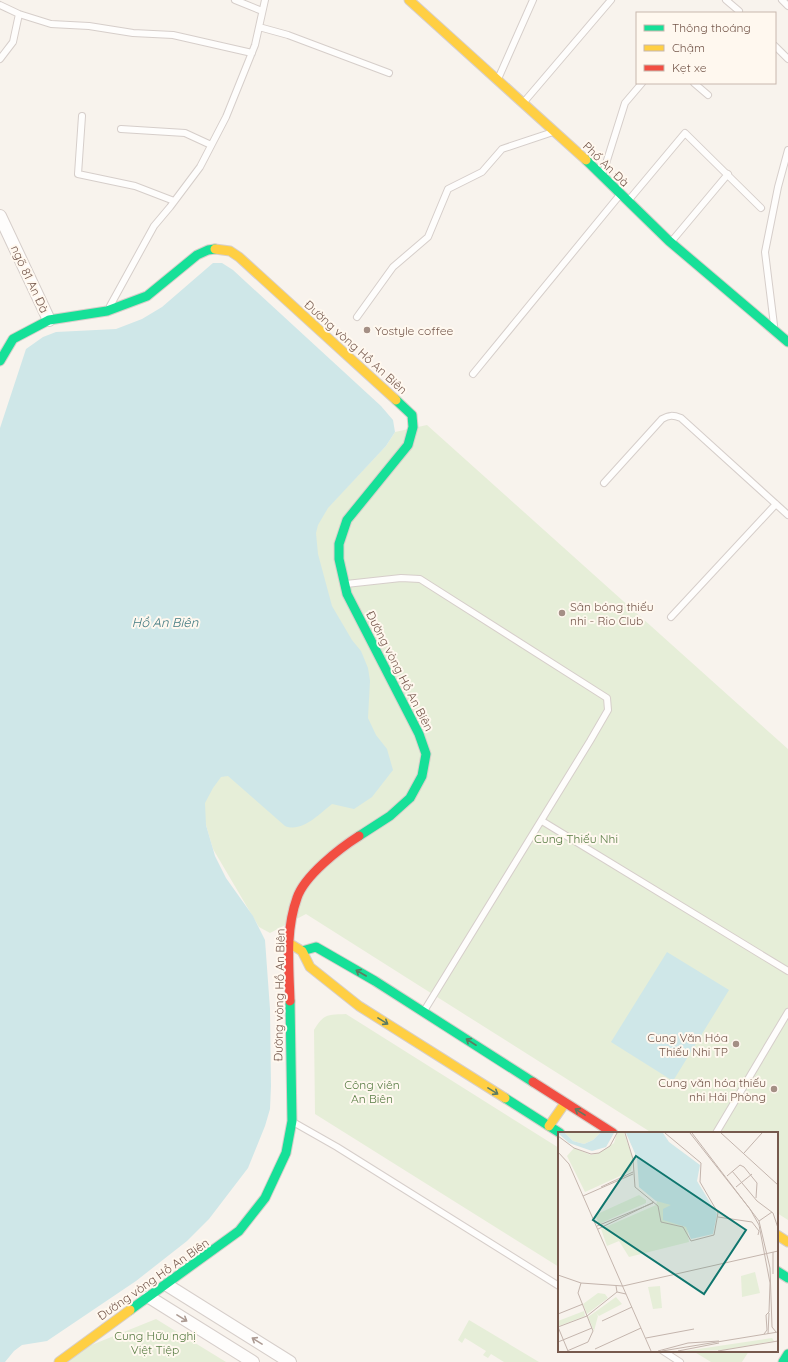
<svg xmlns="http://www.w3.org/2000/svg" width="788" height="1362" font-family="Quicksand,sans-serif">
	<rect width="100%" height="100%" fill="#f8f3ed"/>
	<path fill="#e6eed8" d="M 427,425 L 788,749 L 788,1220 L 777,1213 L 777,1133 L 652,1133 L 306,914 L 270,933 L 259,927 L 213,849 L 197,794 L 322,612 L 312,524 L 386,446 L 395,432 Z
		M 346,1014 L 559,1148 L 559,1267 L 315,1114 L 314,1030 C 324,1013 328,1015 346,1014 Z
		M 156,1319 L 226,1362 L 67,1362 L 89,1346 Z
		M 469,1320 L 539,1362 L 504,1362 L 491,1354 L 488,1358 L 483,1355 L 486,1351 L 465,1338 L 462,1343 L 458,1340 Z
		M 693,1351 L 749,1351 L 742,1362 L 711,1362 Z"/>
	<path fill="#cfe7e8" d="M 213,263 L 222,263 L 233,270 L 381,406 L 393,420 L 395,432 L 386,446 L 328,508 L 318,525 L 316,533 L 318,554 L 332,606 L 352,640 L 361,651 L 368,668 L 370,681 L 368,718 L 376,735 L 387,749 L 393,770 L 372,797 L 354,809 L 332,804 C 319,814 302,833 285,826 L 228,776 L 221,777 L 213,788 L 205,803 L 206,825 L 215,856 L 226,878 L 253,916 L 265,940 L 270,1009 L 271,1086 L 270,1109 L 265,1126 L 248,1168 L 209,1219 L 187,1241 L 136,1281 L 47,1341 L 22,1345 L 14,1351 L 5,1362 L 0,1362 L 0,428 L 26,349 L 43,337 L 56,332 L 116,329 L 142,319 L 162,307 Z
		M 667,952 L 729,990 L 673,1081 L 611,1042 Z"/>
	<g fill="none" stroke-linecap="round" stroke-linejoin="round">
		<g stroke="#d6ceca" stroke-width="8">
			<path id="lane" d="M 235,0 L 262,11
				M 726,0 L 739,11
				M 782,0 L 788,6
				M 0,5 L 19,14 L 51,24 L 89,26 L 133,33 L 173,35 L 252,53
				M 259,27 L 288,35 L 389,73
				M 775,46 L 788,59
				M 0,59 L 13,42 L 19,14
				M 498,79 L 533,0
				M 694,83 L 708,95
				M 524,102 L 611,0
				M 82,116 L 78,174 L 135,186 L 174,201
				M 121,129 L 185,133 L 211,145
				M 603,173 L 625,103 L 642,83
				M 628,201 L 685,133 L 761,208
				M 671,242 L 728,174
				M 110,306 L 154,226 L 170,207 L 200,167 L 226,117 L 255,45 L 265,0
				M 357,317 L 393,267 L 428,237 L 448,189 L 482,172 L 502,149 L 553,132
				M 774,325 L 765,252 L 778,187 L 788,150
				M 473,374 L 619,196
				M 604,483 L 662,419 C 669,415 673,415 681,418 L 788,515
				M 346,584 L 401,578 L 420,579 L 607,698 L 608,710 L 590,741 L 424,1011
				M 671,617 L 776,504
				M 542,821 L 788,971
				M 293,1122 L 337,1147 L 559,1286
				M 716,1133 L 788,1012
				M 663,1351 L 680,1362"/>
		</g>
		<g stroke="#d6ceca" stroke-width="14">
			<path id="street" d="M 0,216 L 49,320
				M 167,1285 L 290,1362
				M 149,1297 L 253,1362"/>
		</g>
		<g stroke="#d7cfca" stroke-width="11">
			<path id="fast" d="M 586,160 L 669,241 L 788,342
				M 0,361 L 13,339 L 49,320 L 107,311 L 147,296 L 197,255 L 208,250 L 215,249
				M 359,836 L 390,816 L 410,798 L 422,776 L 426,754 L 419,734 L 347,594 L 339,559 L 339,544 L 347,520 L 408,445 L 413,427 L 412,415 L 396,400
				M 302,951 L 316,947 L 375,981 L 533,1082
				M 505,1098 L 560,1133
				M 777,1271 L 788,1278
				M 130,1310 L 239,1231 L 265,1198 L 286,1153 L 292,1121 L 290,1001
				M 783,1362 L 788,1354"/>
		</g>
		<g stroke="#d7cfca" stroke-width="11">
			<path id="slow" d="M 409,0 L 586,160
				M 215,249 L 230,251 L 239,257 L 396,400
				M 292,945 L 302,951 L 310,967 L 359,1006 L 505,1098
				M 549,1126 L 565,1103
				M 777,1235 L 788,1242
				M 59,1362 L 130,1310"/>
		</g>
		<g stroke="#d7cfca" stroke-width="11">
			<path id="jam" d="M 290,1001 C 289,967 285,931 297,898 C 304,876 340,848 359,836
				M 533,1082 L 613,1133"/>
		</g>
		<use href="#lane" stroke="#fefdfc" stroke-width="6"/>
		<use href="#street" stroke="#fefdfc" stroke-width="12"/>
		<use href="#fast" stroke="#16e098" stroke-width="9"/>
		<use href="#slow" stroke="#ffcf43" stroke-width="9"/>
		<use href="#jam" stroke="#f24e42" stroke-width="9"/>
	</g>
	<defs><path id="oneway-shaft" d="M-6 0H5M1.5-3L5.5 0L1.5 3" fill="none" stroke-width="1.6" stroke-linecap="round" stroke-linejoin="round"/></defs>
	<g stroke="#5e7b60">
		<use href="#oneway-shaft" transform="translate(361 973) rotate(-150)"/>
		<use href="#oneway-shaft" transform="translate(383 1021) rotate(32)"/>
		<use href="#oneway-shaft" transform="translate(471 1042) rotate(-147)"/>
		<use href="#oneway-shaft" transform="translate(493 1091) rotate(32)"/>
		<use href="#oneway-shaft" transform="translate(580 1112) rotate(-148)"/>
	</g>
	<g stroke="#ac9b93">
		<use href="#oneway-shaft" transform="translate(182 1318) rotate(32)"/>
		<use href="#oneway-shaft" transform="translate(257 1341) rotate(-148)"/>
	</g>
	<g fill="#a48f85" stroke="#fff8ef" stroke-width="1.5">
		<circle cx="367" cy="330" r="4"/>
		<circle cx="562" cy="613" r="4"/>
		<circle cx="736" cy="1044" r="4"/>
		<circle cx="774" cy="1089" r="4"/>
	</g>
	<g text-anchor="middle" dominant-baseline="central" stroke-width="4" stroke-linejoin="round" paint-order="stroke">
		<g font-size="12" fill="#76594d" stroke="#fff8ef">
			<text transform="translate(606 164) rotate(44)">Phố An Đà</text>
			<text transform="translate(30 279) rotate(65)">ngõ 81 An Đà</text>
			<text transform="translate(356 347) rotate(42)">Đường vòng Hồ An Biên</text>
			<text transform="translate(400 671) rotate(63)">Đường vòng Hồ An Biên</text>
			<text transform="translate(279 995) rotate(-89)">Đường vòng Hồ An Biên</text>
			<text transform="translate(153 1279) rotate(-35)">Đường vòng Hồ An Biên</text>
		</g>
		<g font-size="12" fill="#76594d" stroke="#fff8ef" text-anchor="start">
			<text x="375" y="330">Yostyle coffee</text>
			<text x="570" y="606">Sân bóng thiếu<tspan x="570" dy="14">nhi - Rio Club</tspan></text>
			<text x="728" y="1037" text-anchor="end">Cung Văn Hóa<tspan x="728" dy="14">Thiếu Nhi TP</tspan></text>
			<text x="766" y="1082" text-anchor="end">Cung văn hóa thiếu<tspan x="766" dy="14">nhi Hải Phòng</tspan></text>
		</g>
		<g font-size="12" fill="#587c44" stroke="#fff8ef">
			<text x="576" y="838">Cung Thiếu Nhi</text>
			<text x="372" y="1084">Công viên<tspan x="372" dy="14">An Biên</tspan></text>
			<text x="155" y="1335">Cung Hữu nghị<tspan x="155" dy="14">Việt Tiệp</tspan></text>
		</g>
		<g font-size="13" font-style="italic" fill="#437b82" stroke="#fff8ef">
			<text x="165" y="622">Hồ An Biên</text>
		</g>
	</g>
	<g transform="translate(558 1132)">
		<rect width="220" height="220" fill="#f8f3ed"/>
		<path d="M 7,1 L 42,1 L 35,8 L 26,12 L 15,9 ZM 59,1 L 66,1 L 75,27 L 73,39 L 27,60 L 9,24 L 16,16 L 33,23 L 41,21 L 56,11 ZM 81,63 L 88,68 L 88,71 L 41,92 L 37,83 ZM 99,69 L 114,71 L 121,91 L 129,95 L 131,110 L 71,125 L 61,109 L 49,114 L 43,97 L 98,73 ZM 197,140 L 202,161 L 184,165 L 183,144 ZM 102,154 L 104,176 L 95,177 L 90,155 ZM 40,161 L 47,162 L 50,166 L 29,182 L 25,172 ZM 58,165 L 64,172 L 41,184 L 38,181 L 40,184 L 36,199 L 30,185 ZM 26,179 L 27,184 L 1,194 L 0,189 ZM 214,206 L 216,209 L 165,218 L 127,219 Z" fill="#e6eed8"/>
		<path d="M 0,1 L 7,1 L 15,9 L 26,12 L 35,8 L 42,1 L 56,1 L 48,15 L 34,19 L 11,11 ZM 68,1 L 105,1 L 111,10 L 142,33 L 139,49 L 159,82 L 155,102 L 133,107 L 128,95 L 105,88 L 105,77 L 113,73 L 98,69 L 81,55 L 79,26 Z" fill="#cfe7e8"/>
		<path fill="none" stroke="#c4b5ad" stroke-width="1" d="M 67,1 L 75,27 L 77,55 L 100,74 L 103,90 L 125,95 L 133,109 L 156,103 L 160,81 L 142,50 L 143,31 L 107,1M 132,1 L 192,77 L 201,93 L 212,151 L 211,180 L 208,183 L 209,198 L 206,202M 134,1 L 201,89 L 212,136 L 214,195 L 218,200M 163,1 L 220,53M 0,4 L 16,16 L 33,22 L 41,21 L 52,14 L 59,1M 0,20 L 11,32 L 93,219M 186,21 L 204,1M 174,39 L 199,69 L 215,81 L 220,96M 169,44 L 182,33 L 186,35 L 199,51 L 198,66M 43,55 L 75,40M 178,55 L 194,42M 25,64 L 75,42M 160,85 L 194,90 L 201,99 L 200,103M 201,89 L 214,80M 39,94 L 95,71M 40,97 L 96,70M 215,142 L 215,120M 0,143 L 23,151 L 65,154 L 220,119M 58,154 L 59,160 L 68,162M 0,182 L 25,172M 44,189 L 74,175M 0,195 L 29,184 L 59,160M 0,195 L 10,219M 210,202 L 211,181M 88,206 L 136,197M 0,210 L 34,196M 37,217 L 83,196M 9,219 L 30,210 L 35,199 L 20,161 L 23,151M 100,219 L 130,211 L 161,209M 104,219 L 220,200M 120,219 L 161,211M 160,219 L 220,209"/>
		<path fill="#0f766e" fill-opacity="0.15" stroke="#0f766e" stroke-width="2" d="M 78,24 L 188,98 L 146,162 L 35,88 Z"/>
		<rect width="220" height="220" fill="none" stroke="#76594d" stroke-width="2"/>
	</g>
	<rect x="636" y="12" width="140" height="72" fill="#fff8ef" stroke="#c8b8ae"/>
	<rect x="644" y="25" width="20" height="6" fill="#16e098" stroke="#c8b8ae"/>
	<text x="672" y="32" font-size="12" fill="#76594d">Thông thoáng</text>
	<rect x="644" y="45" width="20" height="6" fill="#ffcf43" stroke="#c8b8ae"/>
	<text x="672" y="52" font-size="12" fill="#76594d">Chậm</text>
	<rect x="644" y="65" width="20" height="6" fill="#f24e42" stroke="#c8b8ae"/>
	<text x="672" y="72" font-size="12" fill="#76594d">Kẹt xe</text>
</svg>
